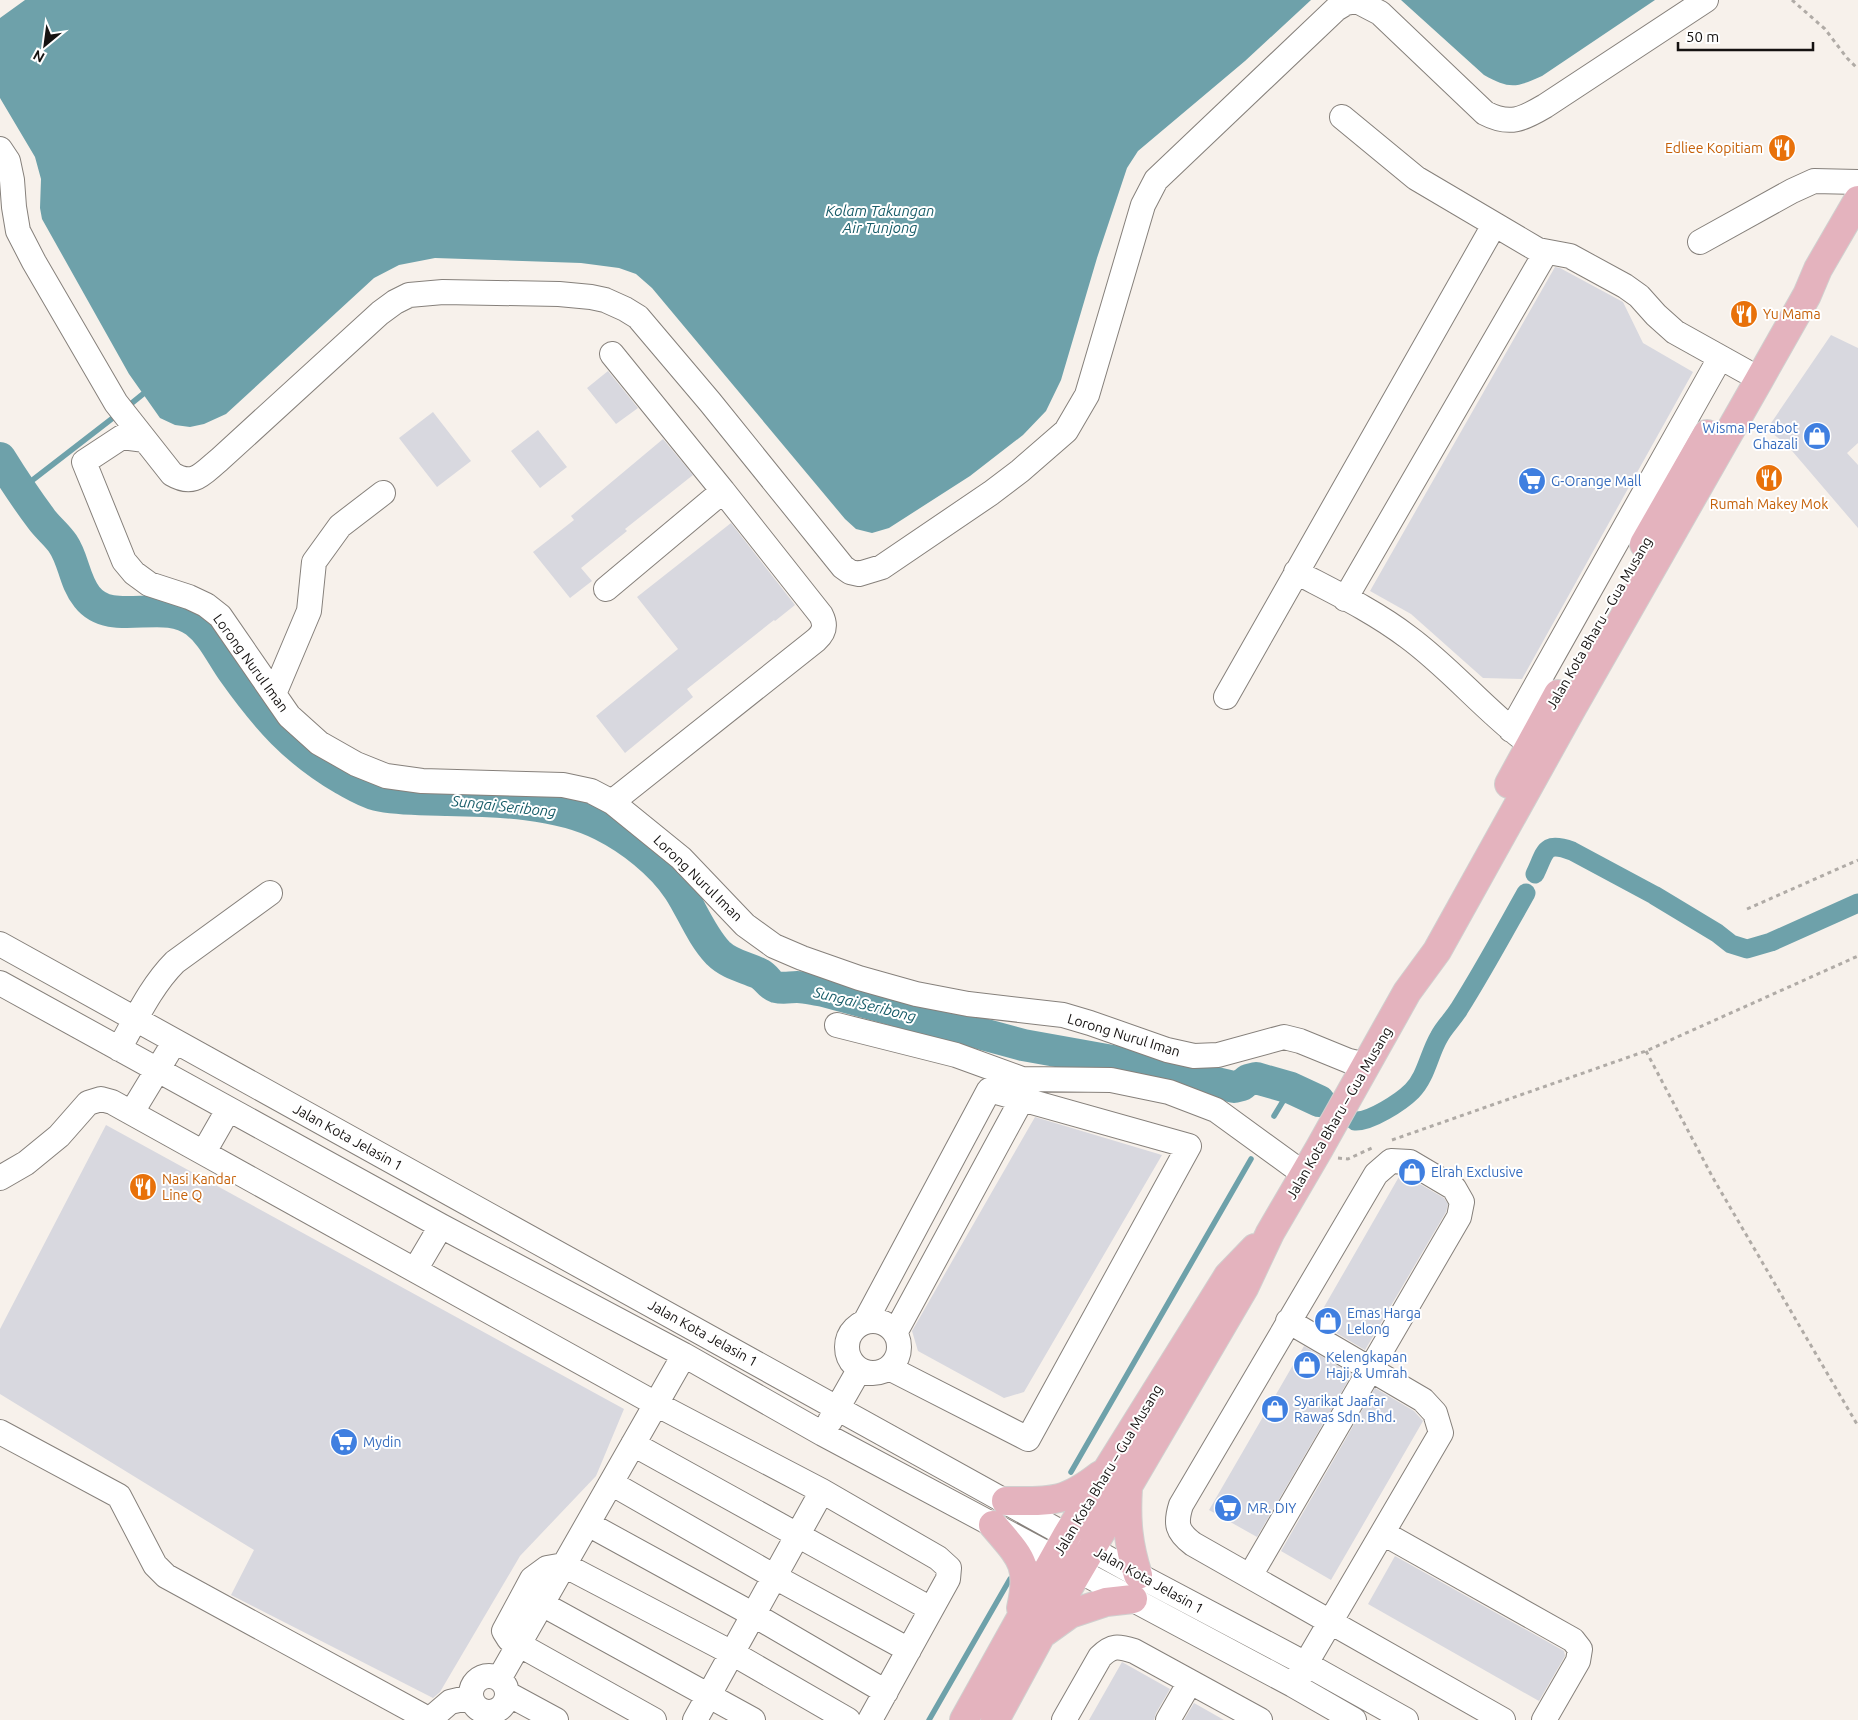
<svg xmlns="http://www.w3.org/2000/svg" width="1858" height="1720" font-family="Ubuntu,sans-serif">
	<rect width="100%" height="100%" fill="#f7f1eb"/>
	<path fill="#6ea1aa" d="M 25,0 L 1311,0 L 1245,61 L 1138,151 L 1127,168 L 1097,258 L 1061,380 L 1046,411 L 1023,435 L 970,476 L 889,528 L 872,533 L 856,529 L 845,519 L 652,288 L 636,274 L 619,268 L 581,263 L 435,258 L 399,265 L 374,278 L 226,414 L 204,424 L 190,427 L 175,425 L 160,418 L 129,374 L 42,219 L 40,208 L 41,179 L 35,157 L 0,98 L 0,18 Z
		M 1401,0 L 1655,0 L 1542,76 C 1516,88 1509,89 1484,75 Z"/>
	<g fill="none" stroke-linecap="round" stroke-linejoin="round">
		<path stroke="#6ea1aa" stroke-width="5.5" d="M 127,407 L 143,394
			M 21,489 L 118,414
			M 1274,1116 L 1291,1088
			M 1071,1472 L 1251,1159
			M 929,1720 L 1010,1579"/>
		<path stroke="#6ea1aa" stroke-width="19" d="M 1535,874 C 1546,851 1544,841 1572,851 L 1654,895 L 1717,933 L 1731,944 L 1747,949 L 1771,942 L 1858,903
			M 1355,1121 C 1370,1122 1401,1102 1412,1091 C 1426,1077 1429,1054 1439,1037 C 1444,1027 1453,1019 1459,1009 C 1483,971 1504,932 1526,893"/>
		<path stroke="#6ea1aa" stroke-width="32" d="M 0,458 C 13,479 27,500 42,520 C 48,528 57,535 63,544 C 74,560 74,581 87,597 C 112,629 163,596 196,622 C 213,635 221,655 234,673 C 266,718 295,751 343,779 C 354,785 365,792 377,795 C 399,800 423,799 446,800 C 496,801 557,802 602,825 C 630,839 661,863 679,890 C 692,910 701,935 718,953 C 730,965 746,967 760,974 C 767,978 769,985 776,987 C 784,989 790,987 797,987 C 806,987 815,990 824,991 L 1023,1045 L 1157,1069 L 1234,1087 L 1242,1085 L 1248,1080 L 1256,1078 L 1291,1088 L 1319,1101"/>
	</g>
	<path fill="#d8d8df" d="M 1555,267 L 1560,268 L 1623,302 L 1643,343 L 1693,372 L 1522,679 L 1483,678 L 1411,614 L 1370,591 Z
		M 1831,335 L 1858,348 L 1858,443 L 1847,453 L 1858,465 L 1858,528 L 1787,445 L 1767,429 Z
		M 608,371 L 638,408 L 616,424 L 587,388 Z
		M 433,412 L 471,461 L 437,487 L 399,438 Z
		M 538,430 L 567,467 L 540,488 L 511,451 Z
		M 663,439 L 693,475 L 625,529 L 627,531 L 581,568 L 592,581 L 570,598 L 533,552 L 574,520 L 571,516 Z
		M 731,523 L 795,605 L 775,621 L 774,620 L 687,689 L 693,697 L 625,753 L 596,716 L 678,649 L 637,597 Z
		M 1035,1117 L 1162,1155 L 1024,1392 L 1004,1398 L 918,1351 L 912,1331 Z
		M 106,1125 L 624,1409 L 596,1476 L 520,1556 L 440,1692 L 433,1698 L 231,1595 L 254,1550 L 0,1394 L 0,1329 Z
		M 1400,1175 L 1406,1176 L 1444,1198 L 1448,1204 L 1446,1212 L 1365,1350 L 1316,1321 Z
		M 1304,1346 L 1352,1374 L 1257,1537 L 1209,1510 Z
		M 1375,1388 L 1414,1411 L 1423,1421 L 1331,1580 L 1281,1551 Z
		M 1395,1556 L 1564,1651 L 1565,1656 L 1539,1701 L 1368,1604 Z
		M 1122,1662 L 1170,1689 L 1156,1713 L 1154,1720 L 1089,1720 Z
		M 1194,1703 L 1224,1720 L 1184,1720 Z"/>
	<g fill="none" stroke-linecap="round" stroke-linejoin="round">
		<g stroke="#86807b" stroke-width="26">
			<path id="minor" d="M 1342,117 L 1416,178 L 1538,250 L 1570,256 L 1625,286 L 1639,296 L 1656,315 L 1675,332 L 1745,371
				M 0,149 L 8,161 L 12,180 L 14,207 L 18,231 L 34,262 L 116,403 L 172,474 C 194,487 202,474 219,460 L 380,313 L 395,302 L 409,295 L 443,292 L 559,294 L 591,297 L 605,300 L 625,309 L 638,317 L 710,402 L 843,567 L 850,572 L 859,574 L 882,567 L 991,493 L 1020,471 L 1066,431 L 1087,395 L 1143,205 L 1156,180 L 1336,9 L 1346,3 L 1357,1 L 1380,13 L 1485,113 C 1510,126 1523,119 1545,106 L 1706,0
				M 1700,242 L 1792,191 L 1814,181 L 1858,182
				M 612,354 L 723,491
				M 145,440 L 122,437 L 84,462 L 124,561 L 134,573 L 149,584 L 189,597 L 206,605 L 220,616 L 289,716 L 319,743 L 356,764 L 386,776 L 422,781 L 563,785 L 591,791 L 612,802 L 681,858 L 745,925 L 774,946 L 802,958 L 859,978 L 916,994 L 968,1004 L 1063,1015 L 1090,1023 L 1167,1050 L 1194,1056 L 1218,1055 L 1284,1037 L 1300,1041 L 1349,1061 L 1366,1065
				M 1296,572 C 1334,592 1374,611 1408,637 C 1449,667 1482,707 1522,738
				M 606,589 L 723,491 L 821,615 C 826,625 825,632 816,640 L 612,802
				M 1345,599 L 1546,252
				M 274,694 L 309,611 L 314,562 L 340,526 L 383,493
				M 1226,697 L 1494,225
				M 1511,730 L 1720,358
				M 0,944 L 1138,1575 L 1306,1664 L 1406,1720
				M 0,983 L 441,1226 L 684,1355 L 823,1434 L 1293,1685 L 1354,1720
				M 837,1025 L 956,1055 L 1022,1079 L 1111,1080 L 1169,1092 L 1216,1110 L 1304,1174
				M 119,1049 C 136,1019 151,986 175,962 L 270,893
				M 132,1112 L 175,1041
				M 204,1152 L 228,1110
				M 0,1178 L 26,1163 L 59,1136 L 88,1103 L 101,1099 L 112,1102 L 656,1404 L 822,1491 L 938,1558 L 949,1568 L 948,1579 L 870,1720
				M 415,1270 L 441,1226
				M847 1347a26 26 0 1 1 52 0a26 26 0 1 1-52 0Z
				M 1288,1321 L 1423,1400 L 1435,1413 L 1441,1433 L 1298,1677
				M 865,1322 L 989,1090 L 1189,1146 L 1028,1439 L 889,1368
				M 895,1333 L 1022,1099
				M 830,1421 L 859,1370
				M 0,1432 L 119,1496 L 155,1565 L 166,1576 L 430,1720
				M 633,1444 L 931,1609
				M 611,1483 L 775,1577 L 909,1650
				M 588,1524 L 754,1615 L 886,1692
				M 1383,1533 L 1573,1640 L 1580,1649 L 1578,1661 L 1544,1720
				M 1250,1576 L 1459,1217 L 1462,1202 L 1454,1188 L 1410,1162 L 1391,1161 L 1376,1174 L 1181,1505 C 1175,1524 1177,1532 1193,1544 L 1503,1720
				M 542,1604 L 753,1720
				M471 1694a18 18 0 1 1 36 0a18 18 0 1 1-36 0Z
				M 499,1679 L 684,1355
				M 508,1694 L 556,1720
				M 429,1720 L 450,1702 L 471,1697
				M 654,1720 L 509,1639 L 504,1631 L 532,1579 L 547,1568 L 564,1565 L 732,1653 L 848,1720
				M 695,1720 L 822,1491
				M 1064,1720 L 1100,1657 C 1112,1645 1118,1646 1134,1651 L 1260,1720
				M 1168,1720 L 1190,1682"/>
		</g>
		<g stroke="#d0d0cf" stroke-width="30">
			<path id="major" d="M 1644,544 L 1707,434
				M 1509,784 L 1558,694
				M 1128,1488 C 1126,1520 1128,1544 1138,1575
				M 1006,1501 C 1050,1501 1063,1504 1100,1475
				M 993,1525 C 1020,1557 1031,1564 1021,1608
				M 1045,1632 L 1070,1614 L 1106,1602 L 1133,1599
				M 964,1720 L 1067,1535 L 1107,1470 L 1228,1276 L 1255,1248
				M 995,1720 L 1041,1635 L 1244,1288 L 1270,1233 L 1319,1149 L 1407,992 L 1437,951 L 1571,710 L 1759,380 L 1807,295 L 1818,269 L 1858,200"/>
		</g>
		<path stroke="#b0aba6" stroke-width="3" stroke-dasharray="4 4" stroke-linecap="butt" d="M 1792,0 L 1825,29 L 1847,58 L 1858,69
			M 1747,909 L 1858,860
			M 1646,1051 L 1713,1178 L 1858,1426
			M 1392,1140 L 1646,1051 L 1858,956
			M 1338,1158 L 1348,1159 L 1374,1147"/>
		<use href="#minor" stroke="#fff" stroke-width="24"/>
		<use href="#major" stroke="#e4b3be" stroke-width="28"/>
	</g>
	<defs>
		<g id="restaurant-disc" transform="scale(1.4375)"><circle r="9.5" fill="#e8710a" stroke="#fff"/><path d="M-5-6h1v4h1v-4h1v4h1v-4h1v5L-1.5 .5V6h-2V.5L-5-1ZM5-6V6H3V1.5H1.5Q1.5-4 5-6Z" fill="#fff"/></g>
		<g id="shop-disc" transform="scale(1.4375)"><circle r="9.5" fill="#3f7fe0" stroke="#fff"/><path d="M-5-2.5h2.3a2.7 3.5 0 0 1 5.4 0H5L5.5 6h-11ZM-1.5-2.5h3a1.5 2.3 0 0 0-3 0Z" fill="#fff"/></g>
		<g id="supermarket-disc" transform="scale(1.4375)"><circle r="9.5" fill="#3f7fe0" stroke="#fff"/><path d="M-6-5.5h2.5l.6 2H6L4.5 2H-2.5L-4.4-4H-6ZM-1.5 3.2a1.3 1.3 0 1 0 .1 0ZM3 3.2a1.3 1.3 0 1 0 .1 0Z" fill="#fff"/></g>
	</defs>
	<g fill-rule="evenodd">
		<use href="#restaurant-disc" x="1782" y="148"/>
		<use href="#restaurant-disc" x="1744" y="314"/>
		<use href="#shop-disc" x="1817" y="436"/>
		<use href="#restaurant-disc" x="1769" y="478"/>
		<use href="#supermarket-disc" x="1532" y="481"/>
		<use href="#shop-disc" x="1412" y="1172"/>
		<use href="#restaurant-disc" x="143" y="1187"/>
		<use href="#shop-disc" x="1328" y="1321"/>
		<use href="#shop-disc" x="1307" y="1365"/>
		<use href="#shop-disc" x="1275" y="1409"/>
		<use href="#supermarket-disc" x="344" y="1442"/>
		<use href="#supermarket-disc" x="1228" y="1508"/>
	</g>
	<g text-anchor="middle" dominant-baseline="central" stroke-width="4" stroke-linejoin="round" paint-order="stroke">
		<g font-size="14" fill="#c56008" stroke="#fff" text-anchor="start">
			<text x="1763" y="148" text-anchor="end">Edliee Kopitiam</text>
			<text x="1763" y="314">Yu Mama</text>
			<text x="1769" y="504" text-anchor="middle">Rumah Makey Mok</text>
			<text x="162" y="1179">Nasi Kandar<tspan x="162" dy="16">Line Q</tspan></text>
		</g>
		<g font-size="14" fill="#366cbe" stroke="#fff" text-anchor="start">
			<text x="1798" y="428" text-anchor="end">Wisma Perabot<tspan x="1798" dy="16">Ghazali</tspan></text>
			<text x="1551" y="481">G-Orange Mall</text>
			<text x="1431" y="1172">Elrah Exclusive</text>
			<text x="1347" y="1313">Emas Harga<tspan x="1347" dy="16">Lelong</tspan></text>
			<text x="1326" y="1357">Kelengkapan<tspan x="1326" dy="16">Haji &amp; Umrah</tspan></text>
			<text x="1294" y="1401">Syarikat Jaafar<tspan x="1294" dy="16">Rawas Sdn. Bhd.</tspan></text>
			<text x="363" y="1442">Mydin</text>
			<text x="1247" y="1508">MR. DIY</text>
		</g>
		<g font-size="14" fill="#151211" stroke="#fff">
			<text transform="translate(1599 623) rotate(-60)">Jalan Kota Bharu – Gua Musang</text>
			<text transform="translate(251 663) rotate(54)">Lorong Nurul Iman</text>
			<text transform="translate(698 878) rotate(44)">Lorong Nurul Iman</text>
			<text transform="translate(1124 1035) rotate(17)">Lorong Nurul Iman</text>
			<text transform="translate(1339 1113) rotate(-60)">Jalan Kota Bharu – Gua Musang</text>
			<text transform="translate(348 1137) rotate(29)">Jalan Kota Jelasin 1</text>
			<text transform="translate(703 1333) rotate(29)">Jalan Kota Jelasin 1</text>
			<text transform="translate(1108 1470) rotate(-59)">Jalan Kota Bharu – Gua Musang</text>
			<text transform="translate(1149 1580) rotate(29)">Jalan Kota Jelasin 1</text>
		</g>
		<g font-size="15" font-style="italic" fill="#185d69" stroke="#fff">
			<text x="880" y="210">Kolam Takungan<tspan x="880" dy="17">Air Tunjong</tspan></text>
			<text transform="translate(504 806) rotate(6)">Sungai Seribong</text>
			<text transform="translate(865 1004) rotate(14)">Sungai Seribong</text>
		</g>
	</g>
	<g transform="translate(45 45) rotate(209)" stroke="#ffffff" stroke-width="4" paint-order="stroke">
	<path d="M0-4L9 19L0 12L-9 19Z" fill="#151211"/>
	<text y="-8" font-size="14" font-weight="bold" text-anchor="middle" fill="#151211">N</text>
	</g>
	<path d="M1678 42v8h135v-8" fill="none" stroke="#151211" stroke-width="2.5"/>
	<text x="1686" y="42" font-size="15" fill="#151211" stroke="#ffffff" stroke-width="4" paint-order="stroke">50 m</text>
</svg>
